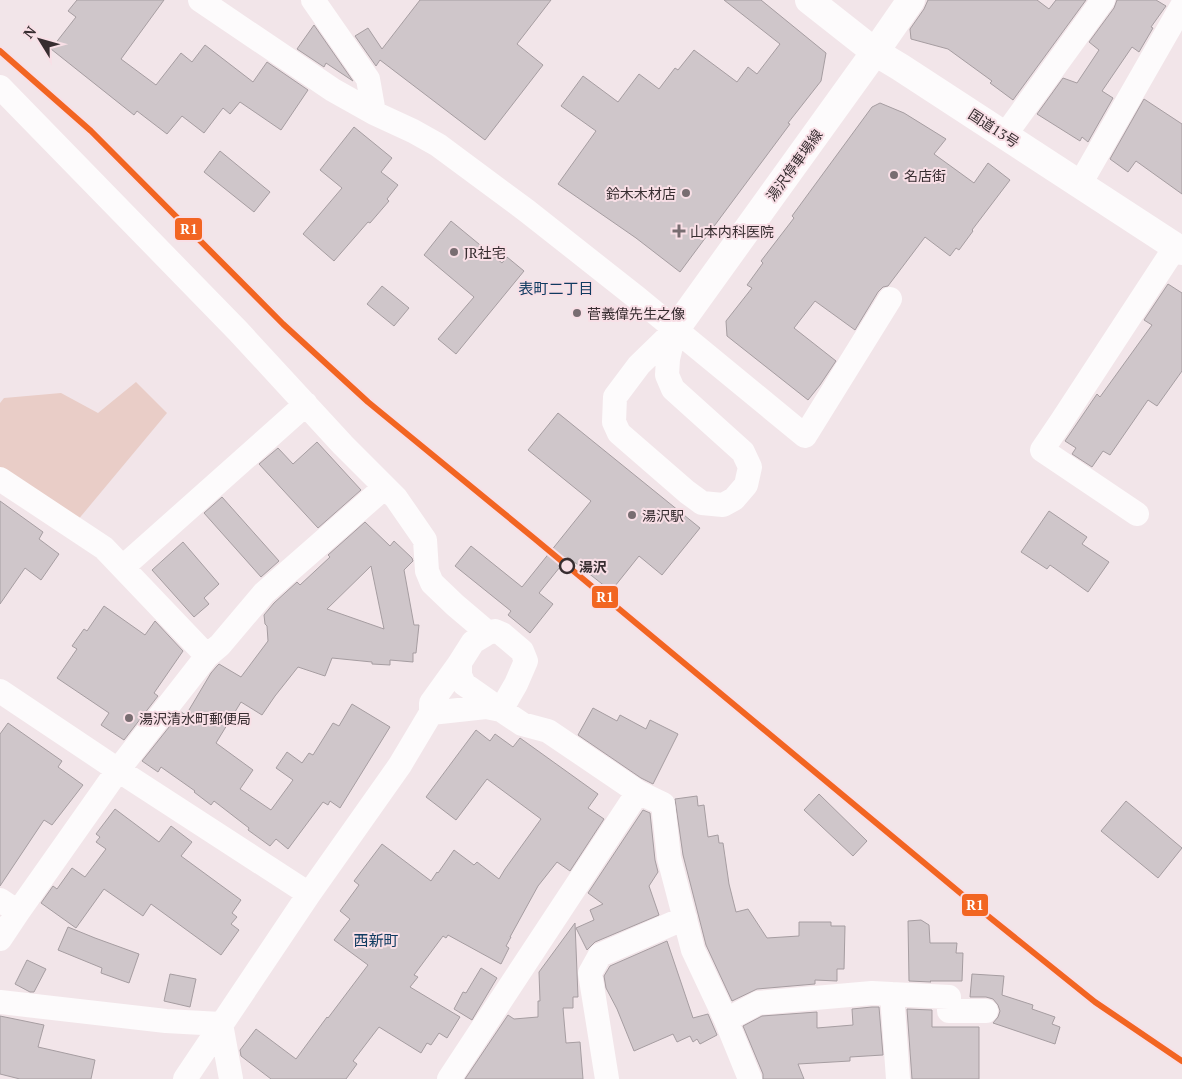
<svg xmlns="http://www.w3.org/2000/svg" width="1182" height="1079" font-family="'PT Serif','Noto Sans JP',serif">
	<rect width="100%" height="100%" fill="#f2e5e9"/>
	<path fill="#e9cdc7" d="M 136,382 L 167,413 L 72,527 L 0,479 L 0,403 L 4,398 L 61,393 L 98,413 Z"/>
	<path fill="#cfc6ca" stroke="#a69da1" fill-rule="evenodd" d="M 77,0 L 164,0 L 121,59 L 156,85 L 181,53 L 192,62 L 205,45 L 253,82 L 267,62 L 308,90 L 281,130 L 240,102 L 230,114 L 223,108 L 204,133 L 182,116 L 167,134 L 137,111 L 134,115 L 51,49 L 76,17 L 68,11 Z
		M 420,0 L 551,0 L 517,44 L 543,65 L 485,140 L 380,60 L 376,66 L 355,36 L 368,28 L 382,49 Z
		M 724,0 L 761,0 L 826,53 L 821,81 L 788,123 L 790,124 L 680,272 L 636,238 L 558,184 L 596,131 L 561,106 L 583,76 L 618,102 L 639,74 L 659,89 L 675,68 L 678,70 L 694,50 L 737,82 L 748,67 L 757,74 L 780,44 Z
		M 928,0 L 1037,0 L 1049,9 L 1056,0 L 1086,0 L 1013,100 L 990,83 L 992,81 L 948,49 L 911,39 L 910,29 L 924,9 Z
		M 1117,0 L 1156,0 L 1166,6 L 1151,27 L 1153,28 L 1139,52 L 1132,47 L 1102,91 L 1113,98 L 1088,142 L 1082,137 L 1080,141 L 1037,114 L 1063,78 L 1077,83 L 1099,50 L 1089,42 L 1114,8 Z
		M 314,25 L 353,81 L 326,63 L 324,67 L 297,49 Z
		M 1144,99 L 1182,124 L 1182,194 L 1136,161 L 1128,172 L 1110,159 Z
		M 880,103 L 904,113 L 946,139 L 934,154 L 974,183 L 988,163 L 1010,180 L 972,230 L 973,231 L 959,250 L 956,248 L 950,256 L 925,237 L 888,286 L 883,287 L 878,292 L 855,330 L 815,301 L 794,328 L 836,361 L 820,385 L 808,400 L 727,336 L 726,321 L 752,288 L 747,285 L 763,263 L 761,261 L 794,218 L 792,216 L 872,107 Z
		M 354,127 L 392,158 L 381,172 L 398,185 L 387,199 L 389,201 L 370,223 L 368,222 L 334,261 L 303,234 L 342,188 L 320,170 Z
		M 220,151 L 270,192 L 254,212 L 204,172 Z
		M 451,221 L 502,263 L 507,257 L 524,271 L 456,354 L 438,339 L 474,297 L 424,255 Z
		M 1168,284 L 1182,293 L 1182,371 L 1157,406 L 1148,400 L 1110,455 L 1103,451 L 1092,467 L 1072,454 L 1076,448 L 1065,441 L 1097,394 L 1100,397 L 1152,325 L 1144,320 Z
		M 382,286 L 409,308 L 394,326 L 367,304 Z
		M 558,413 L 700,528 L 662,575 L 639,556 L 611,591 L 568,557 L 539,593 L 553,604 L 530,633 L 508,615 L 511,611 L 455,566 L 471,546 L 522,587 L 591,501 L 528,450 Z
		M 317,442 L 361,490 L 318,528 L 259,464 L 278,448 L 293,464 Z
		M 222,497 L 279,561 L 261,577 L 204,513 Z
		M 0,501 L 43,532 L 39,539 L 59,554 L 41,580 L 25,568 L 0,604 Z
		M 1049,511 L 1087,537 L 1082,544 L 1109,562 L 1088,592 L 1050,565 L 1047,569 L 1021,552 Z
		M 365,522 L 390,546 L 394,541 L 412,558 L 413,561 L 404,570 L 414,625 L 419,625 L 416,653 L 413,653 L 413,662 L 390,660 L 390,665 L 372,664 L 372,662 L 332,658 L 325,676 L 298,667 L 275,696 L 262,715 L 241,702 L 216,743 L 253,770 L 240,789 L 271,810 L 293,780 L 276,768 L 287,752 L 302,763 L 309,753 L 313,755 L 333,723 L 339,726 L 352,704 L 390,727 L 340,808 L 330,801 L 328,805 L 323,802 L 288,849 L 276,839 L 270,846 L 248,830 L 249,828 L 214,801 L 211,805 L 194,792 L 195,791 L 161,767 L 158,772 L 142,761 L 181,712 L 186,715 L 211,673 L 217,666 L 219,664 L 241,677 L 268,641 L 267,626 L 265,624 L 264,615 L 274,603 L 297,582 L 300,585 L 330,557 L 328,555 ZM 371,566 L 384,629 L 327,609 Z
		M 183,542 L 219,584 L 204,598 L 209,604 L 194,617 L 152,570 Z
		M 104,606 L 145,635 L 155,621 L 183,651 L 154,693 L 158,696 L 124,740 L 101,725 L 109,713 L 57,678 L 77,649 L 72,646 L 84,629 L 87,631 Z
		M 593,708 L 617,721 L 620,715 L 646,729 L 650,720 L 678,734 L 653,784 L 641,778 L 578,735 Z
		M 8,723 L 62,761 L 58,767 L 83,785 L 52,825 L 44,820 L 0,886 L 0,734 Z
		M 476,730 L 490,741 L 495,734 L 513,747 L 520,738 L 598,794 L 588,808 L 604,819 L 570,871 L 557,862 L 538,886 L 510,937 L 511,937 L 506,946 L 509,948 L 501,964 L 448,935 L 446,938 L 443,936 L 414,975 L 418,977 L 410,987 L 460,1017 L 447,1038 L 439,1033 L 431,1045 L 427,1043 L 421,1053 L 379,1027 L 353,1061 L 357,1064 L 346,1079 L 271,1079 L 241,1056 L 240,1050 L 256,1029 L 296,1059 L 327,1017 L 328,1018 L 368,965 L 334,940 L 350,919 L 340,911 L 359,885 L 354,881 L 382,844 L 431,881 L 437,872 L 438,873 L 454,850 L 474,865 L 477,862 L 499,879 L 505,869 L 541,819 L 487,779 L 456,820 L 426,797 Z
		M 819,794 L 867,841 L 853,856 L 804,810 Z
		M 697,796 L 698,806 L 704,805 L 708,837 L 718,835 L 719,843 L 723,843 L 729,884 L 736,912 L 748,909 L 767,938 L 799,936 L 799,922 L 831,922 L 831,926 L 845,926 L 844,969 L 837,969 L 837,981 L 815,980 L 815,984 L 757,989 L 732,1001 L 706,945 L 683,855 L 675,799 Z
		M 1126,801 L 1182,848 L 1158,878 L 1101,831 Z
		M 115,809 L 159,842 L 171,826 L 192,842 L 181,856 L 241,900 L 232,913 L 237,917 L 231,924 L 239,930 L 221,955 L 151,904 L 143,916 L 104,889 L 76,928 L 41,903 L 53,886 L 57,889 L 72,868 L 85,877 L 106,849 L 96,842 L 100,837 L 96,834 Z
		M 643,810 L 650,813 L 655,860 L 658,872 L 649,886 L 659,915 L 595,942 L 587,950 L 576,928 L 594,920 L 590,910 L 603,904 L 588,893 Z
		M 921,920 L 929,925 L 930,943 L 957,943 L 956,953 L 963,953 L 962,981 L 930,981 L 931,982 L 909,981 L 908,921 Z
		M 575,923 L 578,997 L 573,997 L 573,1008 L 563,1008 L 566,1043 L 580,1042 L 583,1079 L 465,1079 L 508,1015 L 514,1019 L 538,1017 L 538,1001 L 540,1001 L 539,972 Z
		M 68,927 L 95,938 L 139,954 L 129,983 L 101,973 L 102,968 L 58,950 Z
		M 667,941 L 693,1018 L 708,1014 L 717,1035 L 700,1044 L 697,1039 L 693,1042 L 690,1036 L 677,1042 L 673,1034 L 634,1051 L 617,1009 L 606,988 L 604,976 L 610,966 Z
		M 27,960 L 46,969 L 34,992 L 30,992 L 15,984 Z
		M 481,968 L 497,978 L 472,1020 L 454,1009 L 463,992 L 466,993 Z
		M 170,974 L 196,979 L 190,1007 L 164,1001 Z
		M 972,974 L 1004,976 L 1002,995 L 1033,1005 L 1032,1009 L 1055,1017 L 1052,1024 L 1060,1027 L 1055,1044 L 993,1023 L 998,1017 L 1000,1011 L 998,1005 L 993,999 L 986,997 L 970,997 Z
		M 872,1007 L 879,1007 L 883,1055 L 850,1057 L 850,1061 L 798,1064 L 804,1079 L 763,1079 L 763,1074 L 743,1026 L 762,1016 L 817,1012 L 817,1028 L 853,1025 L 852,1009 Z
		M 907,1009 L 932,1010 L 932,1027 L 979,1027 L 979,1079 L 912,1079 Z
		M 0,1016 L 44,1025 L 38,1047 L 95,1060 L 91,1079 L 20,1079 L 0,1074 Z"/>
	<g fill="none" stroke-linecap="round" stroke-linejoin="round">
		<path stroke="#fdfbfc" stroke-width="24" d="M 200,0 L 333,90 L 374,113 L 413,131 L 438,145 L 527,211 L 636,297 L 805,436 L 890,299
			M 313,0 L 368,79 L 374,113
			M 0,87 L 238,331 L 343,445 L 396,498 L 425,540 L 427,571 L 432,583 L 455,605 L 488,633
			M 1005,135 L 1103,0
			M 1080,184 L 1182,6
			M 675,330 L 668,359 L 667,375 L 673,389 L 743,452 L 750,467 L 746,485 L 734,499 L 723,505 L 702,503 L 687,492 L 619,433 L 614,422 L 615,397 L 639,365 Z
			M 0,479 L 104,548 L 207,656 L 118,770 L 18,912
			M 1137,514 L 1042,450 L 1061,422 L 1176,246
			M 123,567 L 306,404
			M 207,656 L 220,645 L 264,593 L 385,487
			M 0,691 L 118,770 L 309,894
			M 431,713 L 486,707 L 501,710 L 522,724 L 548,731 L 638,792 L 663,804 L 669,858 L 693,950 L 726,1020 L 758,1003 L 872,993 L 949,997 L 949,1011 L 986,1011
			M 0,900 L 18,912 L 0,939
			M 892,994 L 898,1079
			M 0,1002 L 166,1021 L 221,1024 L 231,1079
			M 726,1020 L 750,1079
			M 185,1079 L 309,894 L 400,765 L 431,713 L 431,703 L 459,664 L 473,642 L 488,633 L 495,631 L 502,634 L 522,651 L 526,661 L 516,684 L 501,710 L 464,684 L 460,675 L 460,664 L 459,664
			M 449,1079 L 638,792
			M 607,1079 L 590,973 L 600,955 L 685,918"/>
		<path stroke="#fdfbfc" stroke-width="28" d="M 675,330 L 875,52 L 911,0"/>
		<path stroke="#fdfbfc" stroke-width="28" d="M 809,0 L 875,52 L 900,67 L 1182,251"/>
		<path stroke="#d3cfd0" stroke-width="4" stroke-dasharray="10 5" stroke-linecap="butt" d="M 0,51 L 91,131 L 283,324 L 368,402 L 535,539 L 988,916 L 1095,1002 L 1182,1061"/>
		<g stroke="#f8dfe6" stroke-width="10">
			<path id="rail-1" d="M 0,51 L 91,131 L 283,324 L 368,402 L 535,539 L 988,916 L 1095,1002 L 1182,1061"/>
		</g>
		<use href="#rail-1" stroke="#f26522" stroke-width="6"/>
	</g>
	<g fill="#786d71" stroke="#f8dfe6" stroke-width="2">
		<circle cx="894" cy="175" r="5"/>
		<circle cx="686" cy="193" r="5"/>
		<path d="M676.5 223.5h5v5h5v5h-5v5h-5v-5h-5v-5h5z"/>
		<circle cx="454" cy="252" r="5"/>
		<circle cx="577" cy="313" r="5"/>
		<circle cx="632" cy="515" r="5"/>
		<circle cx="129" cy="718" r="5"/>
	</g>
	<circle fill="#f8dfe6" stroke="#372d30" stroke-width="2.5" cx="567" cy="566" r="7"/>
	<g text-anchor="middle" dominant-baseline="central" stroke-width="4" stroke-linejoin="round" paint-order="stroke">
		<g font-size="14" fill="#372d30" stroke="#f8dfe6">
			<text transform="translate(994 128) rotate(33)">国道13号</text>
			<text transform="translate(794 165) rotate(-54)">湯沢停車場線</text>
		</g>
		<g font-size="14" fill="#372d30" stroke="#f8dfe6" text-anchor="start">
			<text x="904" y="175">名店街</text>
			<text x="676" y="193" text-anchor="end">鈴木木材店</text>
			<text x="690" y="231">山本内科医院</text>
			<text x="464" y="252">JR社宅</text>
			<text x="587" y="313">菅義偉先生之像</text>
			<text x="642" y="515">湯沢駅</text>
			<text x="139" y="718">湯沢清水町郵便局</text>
		</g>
		<g font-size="14" font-weight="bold" fill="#372d30" stroke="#f8dfe6" text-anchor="start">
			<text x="579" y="566">湯沢</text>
		</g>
		<g font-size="15" fill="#0f3a60" stroke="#f8dfe6">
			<text x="556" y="288">表町二丁目</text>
			<text x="376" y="940">西新町</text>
		</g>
	</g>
	<g stroke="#f8dfe6" stroke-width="2">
		<rect x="174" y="217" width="29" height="24" rx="5" fill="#f26522"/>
		<rect x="591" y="585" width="28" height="24" rx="5" fill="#f26522"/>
		<rect x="961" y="893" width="28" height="24" rx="5" fill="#f26522"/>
	</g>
	<g font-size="14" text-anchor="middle" font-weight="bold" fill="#fff">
		<text x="189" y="234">R1</text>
		<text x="605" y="602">R1</text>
		<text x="975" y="910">R1</text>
	</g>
	<g transform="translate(40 40) rotate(307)" stroke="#f8dfe6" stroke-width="4" paint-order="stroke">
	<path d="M0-4L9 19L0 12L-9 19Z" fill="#372d30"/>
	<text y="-8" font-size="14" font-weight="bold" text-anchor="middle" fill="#372d30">N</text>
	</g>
</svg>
